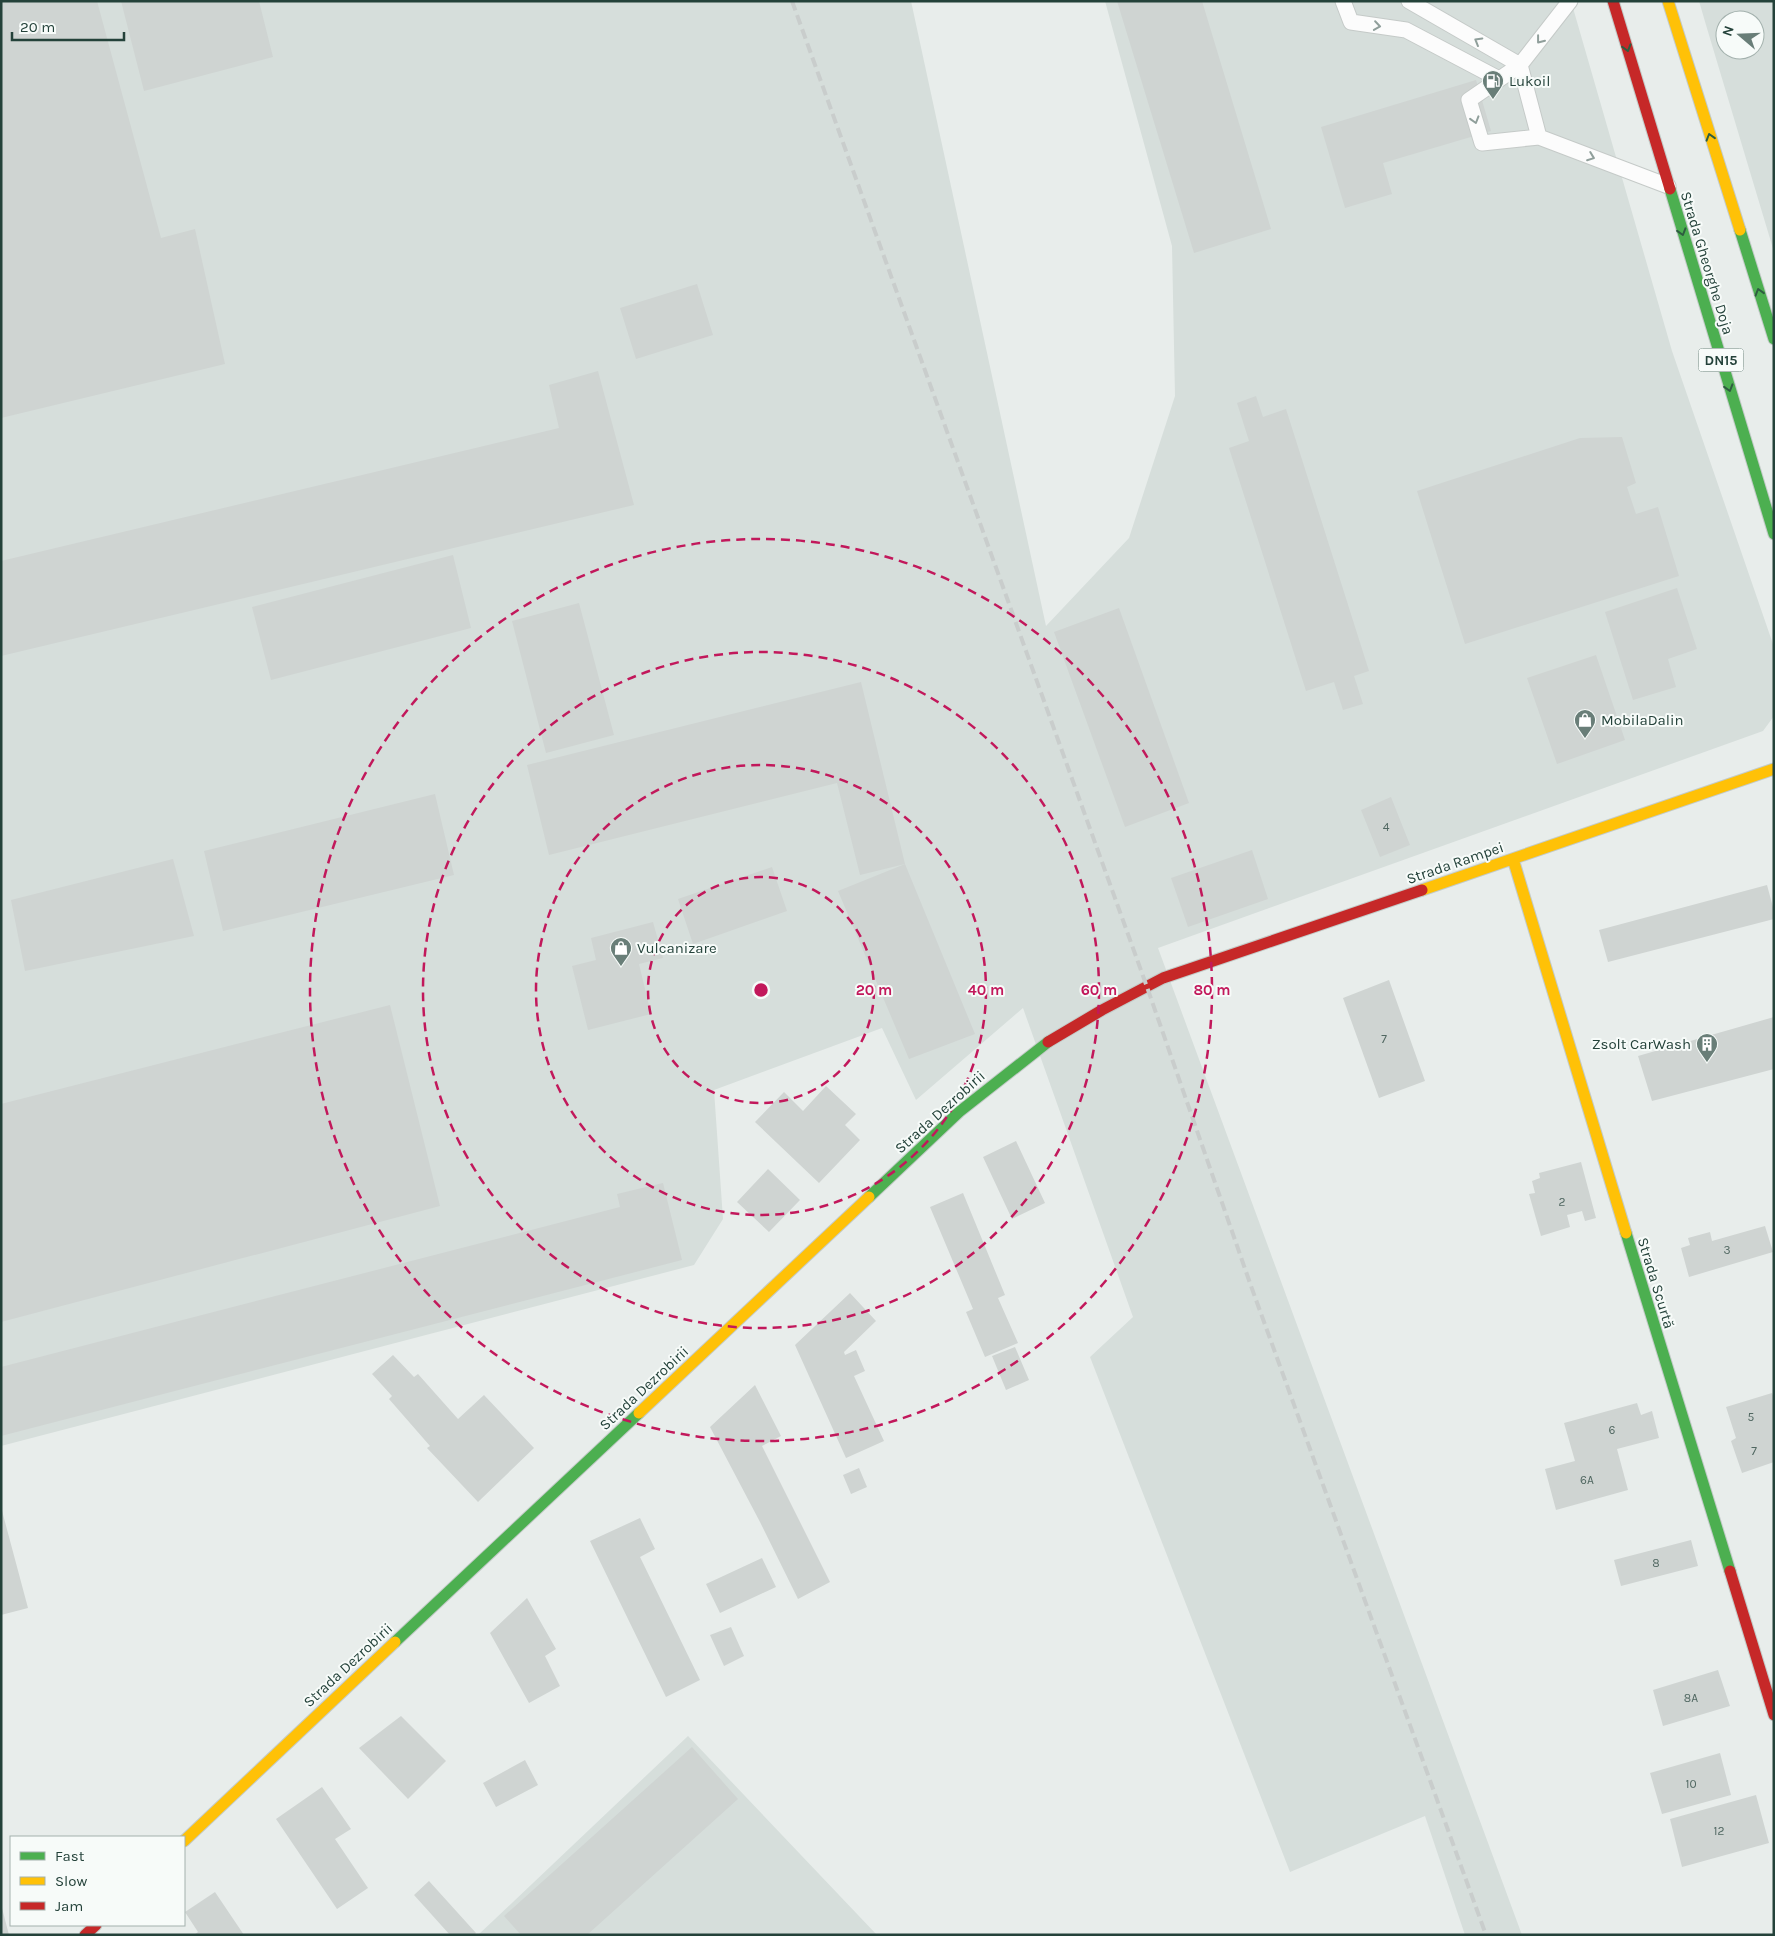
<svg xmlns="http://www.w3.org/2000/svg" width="1775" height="1936" font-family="Karla,sans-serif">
	<rect width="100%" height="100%" fill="#e8edeb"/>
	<path fill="#d6dedb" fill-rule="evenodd" d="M 1,1 L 911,1 L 1046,626 L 1129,538 L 1175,396 L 1172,246 L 1105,1 L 1571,1 L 1672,351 L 1774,647 L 1774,716 L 1763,731 L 1158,948 L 1522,1935 L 1465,1935 L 1425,1816 L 1290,1872 L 1090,1357 L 1133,1317 L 1023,1008 L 916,1100 L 882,1028 L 714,1090 L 723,1219 L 694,1265 L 1,1446 Z
		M 1699,1 L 1774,1 L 1774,252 L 1706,25 ZM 1725,20 L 1755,20 L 1755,50 L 1725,50 Z
		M 688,1736 L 877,1935 L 478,1935 L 495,1919 Z"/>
	<path fill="#cfd4d2" d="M 1,1 L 97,1 L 161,238 L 195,229 L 225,364 L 1,418 Z
		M 121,1 L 259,1 L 273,57 L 144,91 Z
		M 1117,1 L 1202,1 L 1271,229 L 1194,253 Z
		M 1476,80 L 1491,131 L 1383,163 L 1392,194 L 1345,208 L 1321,127 Z
		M 697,284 L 713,335 L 636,359 L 620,308 Z
		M 598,371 L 634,505 L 1,656 L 1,561 L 559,428 L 549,385 Z
		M 1256,396 L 1263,417 L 1286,409 L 1369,671 L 1354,676 L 1363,704 L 1343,710 L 1334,682 L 1306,691 L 1229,448 L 1249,441 L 1237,403 Z
		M 1622,437 L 1636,483 L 1627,487 L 1636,514 L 1658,507 L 1679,576 L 1465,644 L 1417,491 L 1580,438 Z
		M 453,555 L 471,628 L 271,680 L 252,607 Z
		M 1677,588 L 1697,649 L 1668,659 L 1676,687 L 1633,700 L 1605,612 Z
		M 579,603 L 614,735 L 546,753 L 512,621 Z
		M 1119,608 L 1189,803 L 1125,827 L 1054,632 Z
		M 1596,655 L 1625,740 L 1557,764 L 1527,678 Z
		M 861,682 L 905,864 L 860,875 L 837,783 L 549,855 L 527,765 Z
		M 435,794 L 454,875 L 223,931 L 204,851 Z
		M 1391,797 L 1410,845 L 1380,857 L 1361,810 Z
		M 1252,850 L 1268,899 L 1188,927 L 1171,878 Z
		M 173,859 L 194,936 L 25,971 L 11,900 Z
		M 905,864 L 975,1034 L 909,1059 L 838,891 Z
		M 772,867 L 787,911 L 693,944 L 678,899 Z
		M 1767,885 L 1774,911 L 1774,919 L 1608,962 L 1599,930 Z
		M 653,922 L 663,958 L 639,964 L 651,1014 L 588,1030 L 572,966 L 596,960 L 591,938 Z
		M 1389,980 L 1425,1081 L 1379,1098 L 1343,998 Z
		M 390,1005 L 440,1206 L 1,1322 L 1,1104 Z
		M 1774,1017 L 1774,1069 L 1652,1101 L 1638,1056 Z
		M 826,1086 L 856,1114 L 845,1125 L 860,1140 L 819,1183 L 755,1122 L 784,1092 L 803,1111 Z
		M 1016,1141 L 1045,1203 L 1012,1219 L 983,1157 Z
		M 1581,1162 L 1596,1218 L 1585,1221 L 1582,1211 L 1567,1215 L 1570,1227 L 1541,1236 L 1529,1194 L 1535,1193 L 1532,1181 L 1540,1178 L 1539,1173 Z
		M 768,1169 L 800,1200 L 769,1232 L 737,1202 Z
		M 663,1183 L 682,1260 L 1,1436 L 1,1367 L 620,1207 L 617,1194 Z
		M 963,1193 L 1005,1295 L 998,1298 L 1018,1343 L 985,1357 L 966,1312 L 973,1309 L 930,1207 Z
		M 1765,1226 L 1773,1252 L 1689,1277 L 1681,1248 L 1690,1245 L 1688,1238 L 1710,1232 L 1712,1241 Z
		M 850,1293 L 876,1321 L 844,1352 L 845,1355 L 856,1350 L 865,1371 L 854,1376 L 884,1441 L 846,1458 L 795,1345 Z
		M 1015,1347 L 1029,1380 L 1006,1390 L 992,1356 Z
		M 393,1355 L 414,1377 L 418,1374 L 458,1419 L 484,1395 L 534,1448 L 478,1502 L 427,1448 L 430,1446 L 389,1399 L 392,1396 L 372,1374 Z
		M 755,1385 L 781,1436 L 762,1446 L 830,1582 L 798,1599 L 760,1522 L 710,1427 Z
		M 1772,1393 L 1774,1398 L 1774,1462 L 1742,1473 L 1731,1441 L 1736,1438 L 1726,1407 Z
		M 1637,1403 L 1641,1415 L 1652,1411 L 1659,1438 L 1617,1449 L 1628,1490 L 1556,1510 L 1545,1469 L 1575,1461 L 1564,1423 Z
		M 859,1468 L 867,1487 L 851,1494 L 843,1475 Z
		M 1,1507 L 28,1608 L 1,1615 Z
		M 640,1518 L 655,1549 L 640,1557 L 700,1680 L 666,1697 L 590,1541 Z
		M 1691,1540 L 1698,1566 L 1621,1586 L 1614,1560 Z
		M 762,1558 L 776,1587 L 720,1613 L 706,1584 Z
		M 527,1598 L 556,1649 L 545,1656 L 560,1686 L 529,1703 L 490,1633 Z
		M 731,1627 L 744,1656 L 724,1666 L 710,1635 Z
		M 1718,1670 L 1730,1706 L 1663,1726 L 1653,1690 Z
		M 401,1716 L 446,1761 L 408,1799 L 359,1748 Z
		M 692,1747 L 738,1799 L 587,1935 L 521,1935 L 504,1916 Z
		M 1720,1753 L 1731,1795 L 1662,1814 L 1650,1773 Z
		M 525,1760 L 538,1785 L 496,1807 L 483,1783 Z
		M 322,1787 L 351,1829 L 335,1839 L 368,1888 L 337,1909 L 276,1819 Z
		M 1756,1795 L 1769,1843 L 1682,1867 L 1670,1819 Z
		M 429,1881 L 476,1933 L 474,1935 L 450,1935 L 414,1895 Z
		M 215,1892 L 244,1935 L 194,1935 L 198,1932 L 185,1912 Z
		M 1,1908 L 2,1908 L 9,1935 L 1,1935 Z"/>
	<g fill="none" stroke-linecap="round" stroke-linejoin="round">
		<g stroke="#c5cac8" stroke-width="17">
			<path id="lane" d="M 1343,1 L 1351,22 L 1406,30 L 1499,79
				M 1409,1 L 1520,65 L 1469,100 L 1482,143 L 1539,137
				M 1570,1 L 1520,65 L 1539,137 L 1668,186"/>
		</g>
		<g stroke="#c3cbc8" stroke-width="13">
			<path id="fast" d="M 1670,189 L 1774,534
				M 1740,230 L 1774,339
				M 869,1197 L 959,1112 L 1048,1042
				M 1626,1233 L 1730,1571
				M 395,1642 L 639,1413"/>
		</g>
		<g stroke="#c3cbc8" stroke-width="13">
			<path id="slow" d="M 1668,1 L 1740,230
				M 1513,859 L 1626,1233
				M 1422,890 L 1774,769
				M 639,1413 L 869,1197
				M 184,1841 L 395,1642"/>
		</g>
		<g stroke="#c3cbc8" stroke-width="13">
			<path id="jam" d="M 1613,1 L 1670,189
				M 1048,1042 L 1102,1010 L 1163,978 L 1422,890
				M 1730,1571 L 1774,1715
				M 85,1935 L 96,1925"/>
		</g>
		<use href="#lane" stroke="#fcfcfc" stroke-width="15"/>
		<use href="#fast" stroke="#4caf50" stroke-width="11"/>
		<use href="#slow" stroke="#ffc107" stroke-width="11"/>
		<use href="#jam" stroke="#c62828" stroke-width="11"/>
		<path stroke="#c9cdcc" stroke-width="4" stroke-dasharray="10 5" stroke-linecap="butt" d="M 792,1 L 1147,987 L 1251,1286 L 1486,1935"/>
	</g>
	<defs><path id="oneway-chevron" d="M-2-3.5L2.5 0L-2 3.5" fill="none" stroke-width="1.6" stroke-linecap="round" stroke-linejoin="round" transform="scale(1.25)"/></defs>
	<g stroke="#909f9b">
		<use href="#oneway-chevron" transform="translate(1377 26) rotate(8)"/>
		<use href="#oneway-chevron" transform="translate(1540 40) rotate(128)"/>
		<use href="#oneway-chevron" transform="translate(1478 41) rotate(-150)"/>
		<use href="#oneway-chevron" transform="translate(1475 120) rotate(73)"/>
		<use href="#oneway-chevron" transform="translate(1591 157) rotate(21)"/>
	</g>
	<g stroke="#2e5d40">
		<use href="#oneway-chevron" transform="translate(1627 48) rotate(74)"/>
		<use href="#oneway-chevron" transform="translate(1710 137) rotate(-107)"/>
		<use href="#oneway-chevron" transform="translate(1682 232) rotate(73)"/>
		<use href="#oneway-chevron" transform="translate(1759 292) rotate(-107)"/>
		<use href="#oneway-chevron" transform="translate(1729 388) rotate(73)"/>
	</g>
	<g fill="none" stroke="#c2185b" stroke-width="2.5" stroke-dasharray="9 6">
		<circle cx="761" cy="990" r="113"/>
		<circle cx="761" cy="990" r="225"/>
		<circle cx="761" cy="990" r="338"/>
		<circle cx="761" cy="990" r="451"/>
	</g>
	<defs>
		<g id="fuel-pin" transform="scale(1.125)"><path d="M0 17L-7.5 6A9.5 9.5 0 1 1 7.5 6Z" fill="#697e78" stroke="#f7fbf9"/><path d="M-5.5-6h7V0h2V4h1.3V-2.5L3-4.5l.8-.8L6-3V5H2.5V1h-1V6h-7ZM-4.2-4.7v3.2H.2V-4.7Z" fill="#fff"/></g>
		<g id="shop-pin" transform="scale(1.125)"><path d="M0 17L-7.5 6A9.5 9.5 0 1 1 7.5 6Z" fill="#697e78" stroke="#f7fbf9"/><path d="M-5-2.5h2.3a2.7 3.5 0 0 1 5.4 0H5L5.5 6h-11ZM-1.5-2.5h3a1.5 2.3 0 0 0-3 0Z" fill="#fff"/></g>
		<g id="building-pin" transform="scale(1.125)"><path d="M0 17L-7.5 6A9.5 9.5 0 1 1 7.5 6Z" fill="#697e78" stroke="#f7fbf9"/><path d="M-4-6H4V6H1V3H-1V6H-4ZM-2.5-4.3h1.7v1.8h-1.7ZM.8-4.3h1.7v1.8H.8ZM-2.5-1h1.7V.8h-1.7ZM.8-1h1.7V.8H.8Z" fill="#fff"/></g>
	</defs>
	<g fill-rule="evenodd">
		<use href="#fuel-pin" x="1493" y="81"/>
		<use href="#shop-pin" x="1585" y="720"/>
		<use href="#shop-pin" x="621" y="948"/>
		<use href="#building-pin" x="1707" y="1044"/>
	</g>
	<g text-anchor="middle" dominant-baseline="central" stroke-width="4" stroke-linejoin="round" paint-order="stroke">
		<g font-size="12" fill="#506761">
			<text x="1386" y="827">4</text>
			<text x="1384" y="1039">7</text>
			<text x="1562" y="1202">2</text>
			<text x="1727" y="1250">3</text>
			<text x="1751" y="1417">5</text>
			<text x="1612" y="1430">6</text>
			<text x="1754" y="1451">7</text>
			<text x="1587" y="1480">6A</text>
			<text x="1656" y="1563">8</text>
			<text x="1691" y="1698">8A</text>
			<text x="1691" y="1784">10</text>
			<text x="1719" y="1831">12</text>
		</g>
		<rect fill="#f7fbf9" stroke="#637a73" stroke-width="1" x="1698.5" y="348.5" width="45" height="23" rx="4"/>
		<g font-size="14" font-weight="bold" fill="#24423a">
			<text x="1721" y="360">DN15</text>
		</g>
		<g font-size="15" fill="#24423a" stroke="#f7fbf9" text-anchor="start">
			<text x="1509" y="81">Lukoil</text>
			<text x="1601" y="720">MobilaDalin</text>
			<text x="637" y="948">Vulcanizare</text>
			<text x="1691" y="1044" text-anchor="end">Zsolt CarWash</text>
		</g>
		<g font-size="15" fill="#24423a" stroke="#f7fbf9">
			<text transform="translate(1707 263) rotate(73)">Strada Gheorghe Doja</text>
			<text transform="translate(1455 863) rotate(-19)">Strada Rampei</text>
			<text transform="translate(940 1112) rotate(-42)">Strada Dezrobirii</text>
			<text transform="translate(1656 1283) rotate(73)">Strada Scurtă</text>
			<text transform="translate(644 1388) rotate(-43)">Strada Dezrobirii</text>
			<text transform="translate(348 1665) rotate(-43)">Strada Dezrobirii</text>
		</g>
	</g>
	<circle cx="761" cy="990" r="8" fill="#c2185b" stroke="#f7fbf9" stroke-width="2.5"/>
	<g font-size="15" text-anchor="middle" font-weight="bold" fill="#c2185b" stroke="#f7fbf9" stroke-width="4" stroke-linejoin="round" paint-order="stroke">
		<text x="874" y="995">20 m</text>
		<text x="986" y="995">40 m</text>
		<text x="1099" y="995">60 m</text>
		<text x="1212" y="995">80 m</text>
	</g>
	<rect width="1775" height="1936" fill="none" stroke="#24423a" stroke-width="5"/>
	<rect x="10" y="1836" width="175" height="90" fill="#f7fbf9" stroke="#a3b1ad"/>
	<rect x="20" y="1852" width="25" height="8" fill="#4caf50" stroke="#a3b1ad"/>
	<text x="55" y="1861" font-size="15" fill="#24423a">Fast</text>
	<rect x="20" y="1877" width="25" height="8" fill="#ffc107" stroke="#a3b1ad"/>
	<text x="55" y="1886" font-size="15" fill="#24423a">Slow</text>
	<rect x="20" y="1902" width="25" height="8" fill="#c62828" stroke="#a3b1ad"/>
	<text x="55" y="1911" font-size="15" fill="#24423a">Jam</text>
	<g transform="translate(1740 35) rotate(289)"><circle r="24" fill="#f7fbf9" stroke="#a3b1ad"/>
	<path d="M0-4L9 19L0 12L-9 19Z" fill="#697e78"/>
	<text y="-8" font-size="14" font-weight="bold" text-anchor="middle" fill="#24423a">N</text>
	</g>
	<path d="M12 32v8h112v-8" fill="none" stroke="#24423a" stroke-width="2.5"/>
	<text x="20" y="32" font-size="15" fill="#24423a" stroke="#f7fbf9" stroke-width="4" paint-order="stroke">20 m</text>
</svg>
